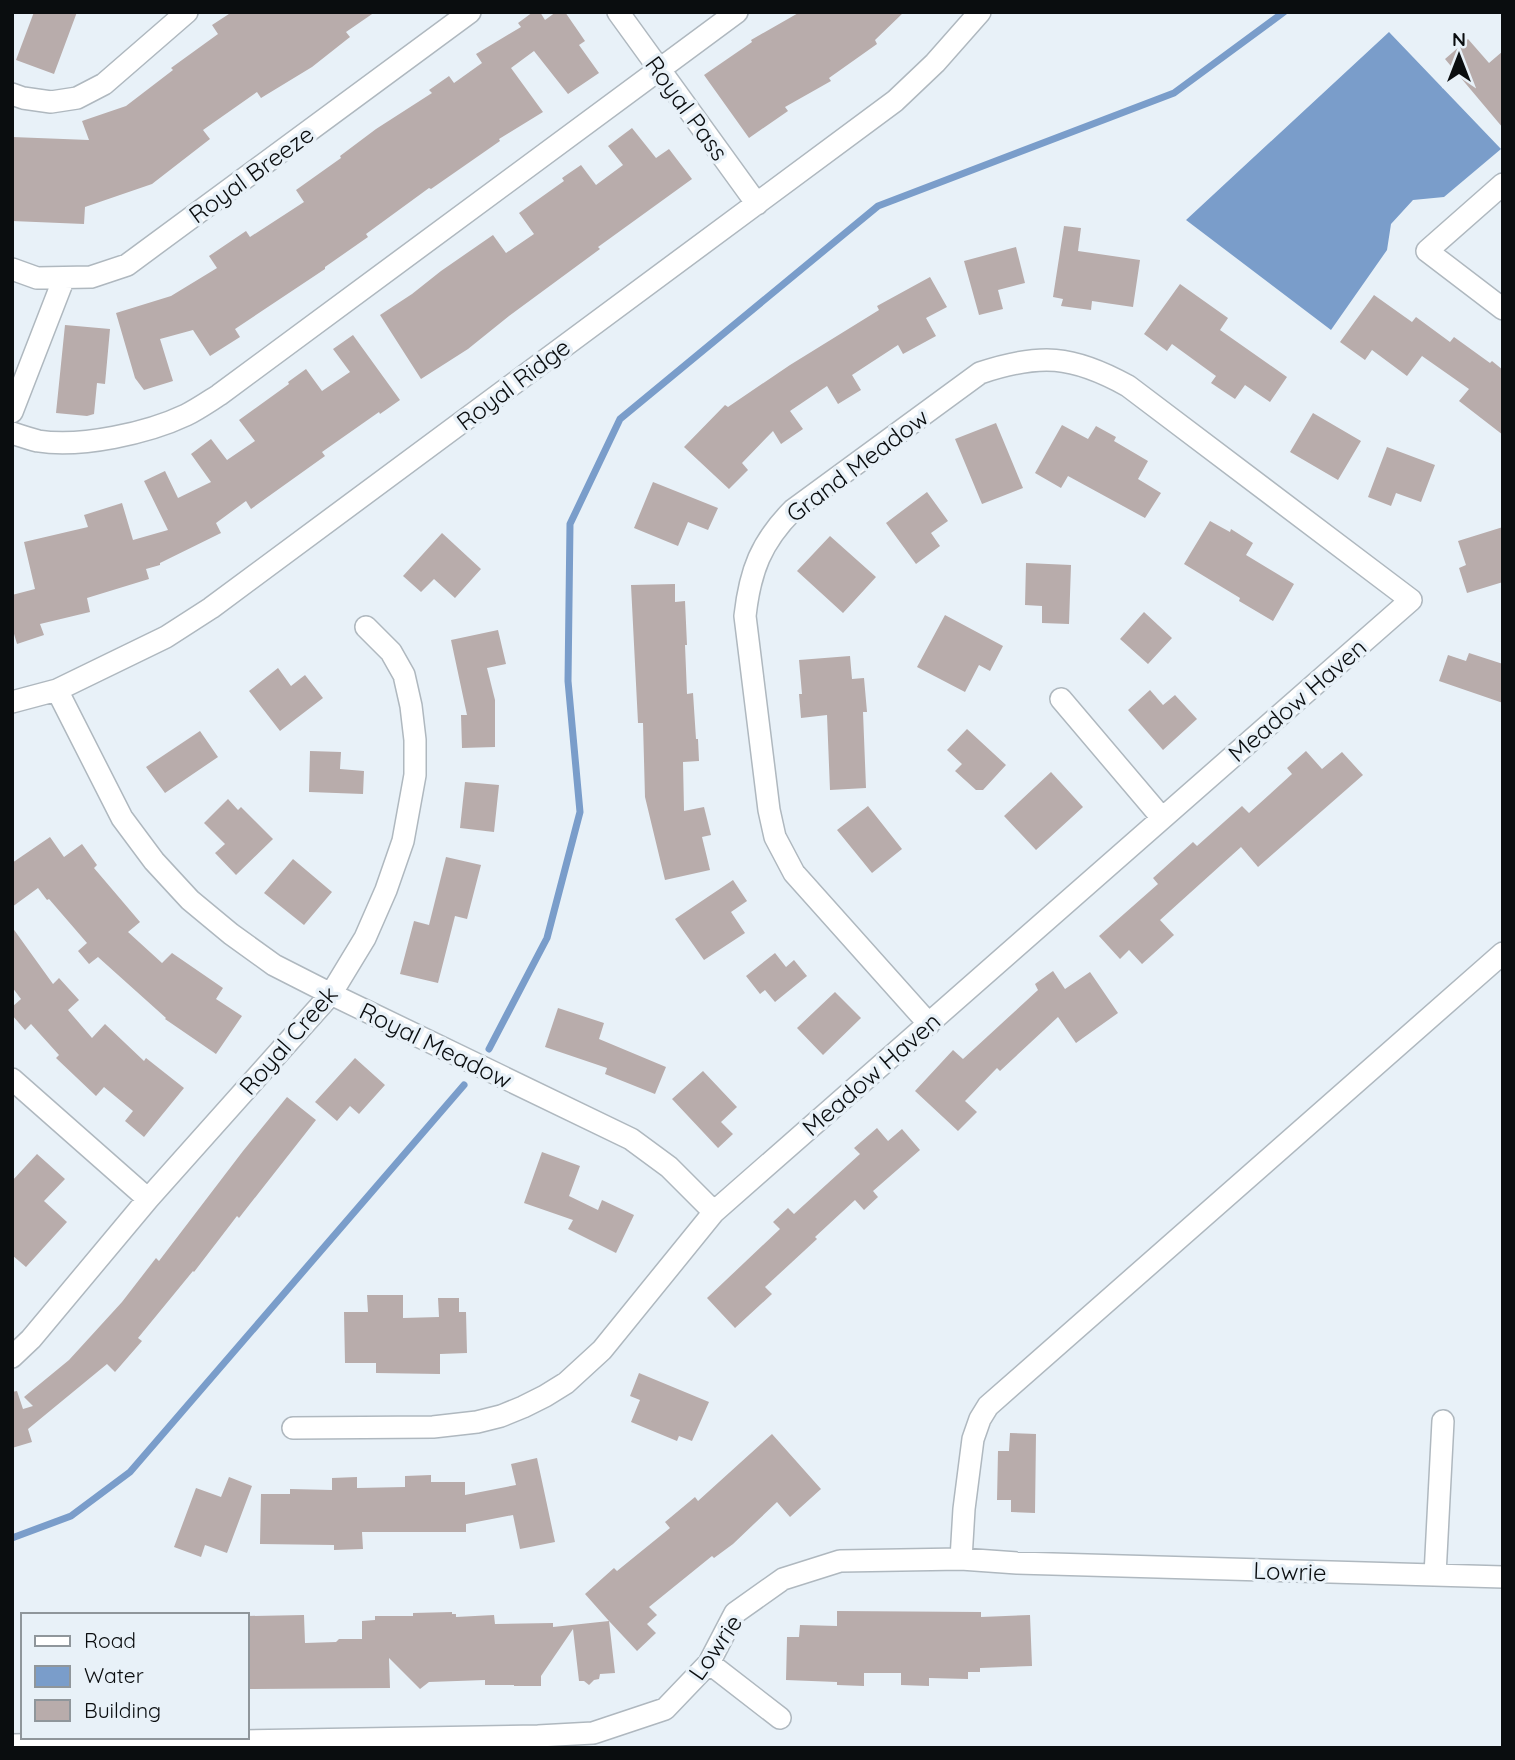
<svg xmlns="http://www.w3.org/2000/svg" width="1515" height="1760" font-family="Quicksand,sans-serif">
	<rect width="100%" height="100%" fill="#e8f1f8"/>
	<path fill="#7a9dca" d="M 1389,32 L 1501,149 L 1444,197 L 1413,200 L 1391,224 L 1387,250 L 1331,330 L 1186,220 Z"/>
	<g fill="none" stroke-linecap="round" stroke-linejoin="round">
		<path stroke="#7a9dca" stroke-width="7" d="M 489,1049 L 547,938 L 580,812 L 568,681 L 570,524 L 620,419 L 878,206 L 1174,93 L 1284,12
			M 12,1538 L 71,1516 L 130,1472 L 464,1085"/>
	</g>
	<path fill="#b8acab" d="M 34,12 L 77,12 L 54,74 L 16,60 Z
		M 232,12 L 375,12 L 346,32 L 350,37 L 312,67 L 261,98 L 257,92 L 203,130 L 210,139 L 152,184 L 85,207 L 84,224 L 12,221 L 12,137 L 89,140 L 82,121 L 126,106 L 173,70 L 171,68 L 218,34 L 212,25 Z
		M 533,12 L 540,12 L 545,20 L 556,12 L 565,12 L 585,41 L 579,45 L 599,73 L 568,94 L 534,51 L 511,68 L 543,112 L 499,139 L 500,141 L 431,189 L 429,188 L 366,234 L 368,237 L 325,267 L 325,269 L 235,329 L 240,337 L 210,356 L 193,330 L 160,339 L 173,381 L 144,390 L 135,378 L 116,313 L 171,296 L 217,268 L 209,256 L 246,231 L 250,237 L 304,202 L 296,190 L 341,158 L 340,156 L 376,129 L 432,93 L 429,90 L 449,76 L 454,83 L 482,63 L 476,54 L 521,27 L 518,23 Z
		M 800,12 L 904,12 L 875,40 L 877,44 L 829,78 L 831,81 L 785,107 L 788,111 L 749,138 L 704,75 L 752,42 L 751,40 Z
		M 1468,39 L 1489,63 L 1503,51 L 1503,128 L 1445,59 Z
		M 632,128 L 656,158 L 669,149 L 692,179 L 598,247 L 600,249 L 509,316 L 468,349 L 421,379 L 380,315 L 412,294 L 441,271 L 493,235 L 506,253 L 534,234 L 519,213 L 564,181 L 562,178 L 581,165 L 596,185 L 623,165 L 608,146 Z
		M 1064,226 L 1081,228 L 1078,251 L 1140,260 L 1133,307 L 1092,301 L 1091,310 L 1061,306 L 1063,299 L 1053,297 Z
		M 1016,247 L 1025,283 L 998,290 L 1003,309 L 979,315 L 964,261 Z
		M 930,277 L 947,307 L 926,318 L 936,336 L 903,354 L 898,345 L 852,375 L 861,390 L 838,404 L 827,386 L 790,411 L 803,429 L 781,444 L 773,431 L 742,463 L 748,470 L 729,489 L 684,447 L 725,405 L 728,407 L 790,365 L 879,310 L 877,306 Z
		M 1180,284 L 1228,318 L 1220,330 L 1287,377 L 1270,402 L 1245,385 L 1235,399 L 1211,383 L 1216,376 L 1172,344 L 1167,351 L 1144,334 Z
		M 1374,295 L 1412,322 L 1416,317 L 1450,342 L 1454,337 L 1490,363 L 1492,361 L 1503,370 L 1503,435 L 1459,401 L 1469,389 L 1422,356 L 1407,376 L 1372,350 L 1365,360 L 1340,342 Z
		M 65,325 L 110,329 L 105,384 L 97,383 L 94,414 L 87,416 L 56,413 Z
		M 353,335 L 400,400 L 380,414 L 379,412 L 322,452 L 325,456 L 251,509 L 246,501 L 216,523 L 221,533 L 160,563 L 160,565 L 146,569 L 149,579 L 87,598 L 90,612 L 40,624 L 44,635 L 17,644 L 12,627 L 12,595 L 35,589 L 24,542 L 88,527 L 84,515 L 122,503 L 133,540 L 168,530 L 144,481 L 165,471 L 178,498 L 211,482 L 191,454 L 211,439 L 227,460 L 255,441 L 239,420 L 289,384 L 288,382 L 306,369 L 322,391 L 350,372 L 333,349 Z
		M 1313,413 L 1361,441 L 1338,480 L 1290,452 Z
		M 996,423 L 1023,488 L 982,504 L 955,439 Z
		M 1062,425 L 1088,439 L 1096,426 L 1116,437 L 1114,441 L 1148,461 L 1138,479 L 1161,493 L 1145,518 L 1068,476 L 1061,488 L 1035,473 Z
		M 1387,447 L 1435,465 L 1421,502 L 1396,493 L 1391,506 L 1368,497 Z
		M 653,482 L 718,508 L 708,530 L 688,522 L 678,546 L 634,528 Z
		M 927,492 L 948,521 L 931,533 L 940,546 L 916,564 L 886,523 Z
		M 1210,521 L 1230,532 L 1231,529 L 1253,543 L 1246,555 L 1294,584 L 1273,621 L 1239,601 L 1240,598 L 1184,564 Z
		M 1503,527 L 1503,582 L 1467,593 L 1459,568 L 1466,565 L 1458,541 Z
		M 442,533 L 481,569 L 455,598 L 434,579 L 421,592 L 403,576 Z
		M 830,536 L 876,577 L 843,613 L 797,571 Z
		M 1026,563 L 1071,565 L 1069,624 L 1042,623 L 1042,606 L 1025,605 Z
		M 675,584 L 675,602 L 685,601 L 687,645 L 685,645 L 687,694 L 693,693 L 696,739 L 698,739 L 699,761 L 683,762 L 684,811 L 704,807 L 711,835 L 702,837 L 710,870 L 665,880 L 645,797 L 643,723 L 638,723 L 631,585 Z
		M 1144,612 L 1172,638 L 1148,664 L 1120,639 Z
		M 945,615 L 1003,646 L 990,671 L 979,665 L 965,692 L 917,667 Z
		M 498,630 L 506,664 L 487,668 L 495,700 L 495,747 L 462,748 L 461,715 L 467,715 L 451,640 Z
		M 1469,653 L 1503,664 L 1503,703 L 1439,681 L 1448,655 L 1466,661 Z
		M 850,656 L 852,679 L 864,678 L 867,712 L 863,712 L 866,788 L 830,790 L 827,715 L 801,718 L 799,694 L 802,694 L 799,660 Z
		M 278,668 L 291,686 L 305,675 L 323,698 L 280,731 L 249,691 Z
		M 1150,690 L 1163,705 L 1175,695 L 1197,719 L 1163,750 L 1128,710 Z
		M 967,729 L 1006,765 L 983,790 L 976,790 L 955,771 L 962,764 L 947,750 Z
		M 200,731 L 218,757 L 165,793 L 146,767 Z
		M 310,751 L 341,752 L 340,769 L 364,771 L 363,794 L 309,792 Z
		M 1306,751 L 1322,769 L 1342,752 L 1363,775 L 1258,867 L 1241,847 L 1160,920 L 1174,935 L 1142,964 L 1129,950 L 1120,959 L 1099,936 L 1158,884 L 1153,878 L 1193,842 L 1197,846 L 1242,806 L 1249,813 L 1292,774 L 1287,768 Z
		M 1051,772 L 1083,807 L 1036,850 L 1004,816 Z
		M 465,782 L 499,785 L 494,832 L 460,828 Z
		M 228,799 L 238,810 L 241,807 L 273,839 L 236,875 L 215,853 L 225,844 L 204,823 Z
		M 868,806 L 902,849 L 872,873 L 837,830 Z
		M 50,837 L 64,857 L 82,844 L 97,865 L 94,868 L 140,922 L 128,932 L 162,963 L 172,953 L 223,988 L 216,999 L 242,1016 L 216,1054 L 165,1019 L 166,1018 L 98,957 L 89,964 L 78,951 L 87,943 L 49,899 L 47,900 L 38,888 L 12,907 L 12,863 Z
		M 446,857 L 481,865 L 467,919 L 455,916 L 438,983 L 400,974 L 414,921 L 429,925 Z
		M 293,859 L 332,892 L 304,925 L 264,893 Z
		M 733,880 L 747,901 L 731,912 L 745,933 L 704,960 L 675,919 Z
		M 12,927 L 53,984 L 59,978 L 79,1000 L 68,1010 L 92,1038 L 105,1024 L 144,1061 L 146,1058 L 184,1088 L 144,1137 L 125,1121 L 133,1111 L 104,1087 L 96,1096 L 56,1058 L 59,1055 L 31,1024 L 25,1030 L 12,1015 L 12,1007 L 21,999 L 12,987 Z
		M 775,953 L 786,967 L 794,960 L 807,976 L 775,1002 L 765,990 L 760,994 L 746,976 Z
		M 1053,971 L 1065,989 L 1090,972 L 1118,1013 L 1076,1043 L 1058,1017 L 1000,1071 L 997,1068 L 965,1101 L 977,1112 L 958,1131 L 915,1091 L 953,1050 L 963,1059 L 1038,990 L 1035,984 Z
		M 835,992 L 861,1018 L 823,1055 L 797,1028 Z
		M 558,1008 L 604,1023 L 599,1039 L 666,1067 L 655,1094 L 605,1074 L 607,1068 L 545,1047 Z
		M 355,1058 L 385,1085 L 359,1114 L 350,1106 L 337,1121 L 315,1102 Z
		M 703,1071 L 737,1107 L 721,1122 L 733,1134 L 718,1148 L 672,1099 Z
		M 287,1097 L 316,1120 L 239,1218 L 237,1216 L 194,1272 L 193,1271 L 138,1338 L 142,1341 L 115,1372 L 107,1364 L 28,1429 L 32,1442 L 12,1448 L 12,1392 L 17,1391 L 23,1409 L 33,1406 L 24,1397 L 69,1360 L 122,1302 L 156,1258 L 159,1261 L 243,1151 Z
		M 877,1128 L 888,1141 L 902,1129 L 920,1150 L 873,1191 L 878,1197 L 864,1210 L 855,1200 L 815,1237 L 817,1239 L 765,1287 L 772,1294 L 735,1328 L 707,1298 L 780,1229 L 773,1222 L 788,1208 L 794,1214 L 860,1154 L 854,1148 Z
		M 542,1152 L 580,1166 L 569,1196 L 598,1210 L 602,1200 L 634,1215 L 616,1253 L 568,1229 L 573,1220 L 524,1203 Z
		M 37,1154 L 65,1179 L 44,1201 L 67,1222 L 26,1267 L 12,1255 L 12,1181 Z
		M 367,1295 L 403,1295 L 403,1318 L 439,1317 L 438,1298 L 459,1298 L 459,1312 L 466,1312 L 467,1353 L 440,1354 L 440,1374 L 376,1373 L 376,1363 L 345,1363 L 344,1312 L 368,1312 Z
		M 639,1373 L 709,1402 L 692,1441 L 679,1436 L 677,1441 L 631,1422 L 640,1400 L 630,1396 Z
		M 1010,1433 L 1036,1434 L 1035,1513 L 1011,1512 L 1011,1500 L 997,1500 L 998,1451 L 1009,1451 Z
		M 772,1434 L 821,1489 L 790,1517 L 777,1502 L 733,1544 L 714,1558 L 712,1556 L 649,1607 L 657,1615 L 647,1624 L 656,1633 L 637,1651 L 609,1621 L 615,1673 L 600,1674 L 599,1679 L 594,1680 L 589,1685 L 584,1681 L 579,1681 L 573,1629 L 541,1676 L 541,1686 L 514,1686 L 514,1685 L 485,1685 L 485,1680 L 429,1682 L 420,1689 L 389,1658 L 390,1688 L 247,1689 L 247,1616 L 304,1615 L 305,1643 L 336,1642 L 339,1639 L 362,1639 L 362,1621 L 375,1620 L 375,1616 L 413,1616 L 413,1613 L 452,1612 L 452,1614 L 456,1614 L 456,1617 L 494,1615 L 495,1624 L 553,1623 L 553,1627 L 609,1621 L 585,1594 L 614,1568 L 617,1571 L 670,1528 L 665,1522 L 695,1497 L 698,1501 Z
		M 537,1458 L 555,1542 L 520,1549 L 513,1515 L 466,1524 L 466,1532 L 362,1532 L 363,1549 L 334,1550 L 334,1545 L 260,1544 L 261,1494 L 290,1494 L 290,1489 L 332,1490 L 332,1478 L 357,1477 L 357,1488 L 405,1487 L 405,1476 L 431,1475 L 431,1482 L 465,1482 L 465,1495 L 516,1485 L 511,1464 Z
		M 229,1477 L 252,1486 L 227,1553 L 205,1545 L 201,1557 L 174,1547 L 196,1488 L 221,1497 Z
		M 837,1611 L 981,1612 L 981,1617 L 1030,1615 L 1032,1666 L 980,1668 L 980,1672 L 968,1672 L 968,1679 L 929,1678 L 929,1686 L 901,1685 L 901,1673 L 864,1673 L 864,1686 L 837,1685 L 837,1682 L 786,1680 L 787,1637 L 799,1637 L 800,1625 L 837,1626 Z"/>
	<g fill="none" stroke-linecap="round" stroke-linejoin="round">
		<g stroke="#afb8bf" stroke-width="24">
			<path id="minor" d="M 618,12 L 757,204
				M 12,94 L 23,98 L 51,102 L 77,98 L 104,84 L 187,12
				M 1503,184 L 1427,251 L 1503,309
				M 12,269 L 37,278 L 91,277 L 127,265 L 470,12
				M 12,412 L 64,278
				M 12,433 C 21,436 30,439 38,441 C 81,448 148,433 186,415 C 198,409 208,402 219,395 L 737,12
				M 57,690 L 122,818 L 154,861 L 190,900 L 231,934 L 274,965 L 331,994 L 631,1139 L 669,1167 L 714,1212
				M 1061,699 L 1162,818
				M 12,702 L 57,690 L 166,637 L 211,608 L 895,101 L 935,63 L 980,12
				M 12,1079 L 148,1199
				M 12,1357 L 31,1339 L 148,1199 L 331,994 L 365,938 L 386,890 L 403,841 L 415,775 L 415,740 L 411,706 L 404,675 L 391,652 L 366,627
				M 293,1428 L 433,1427 L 477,1422 L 501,1416 L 523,1407 L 545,1396 L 566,1383 L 602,1350 L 714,1212 L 1411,600 L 1128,386 C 1072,355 1040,353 980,373 L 793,510 C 761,542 750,571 745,616 L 769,810 L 775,837 L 794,873 L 929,1024
				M 961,1559 L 964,1509 L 973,1439 L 980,1419 L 988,1406 L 1503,953
				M 1435,1575 L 1443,1421
				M 709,1663 L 780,1718
				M 12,1745 L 538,1736 L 593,1733 L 665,1709 L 709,1663 L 735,1613 L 783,1579 L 840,1561 L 961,1559 L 1017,1563 L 1503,1577"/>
		</g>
		<use href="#minor" stroke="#fff" stroke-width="21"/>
	</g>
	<g text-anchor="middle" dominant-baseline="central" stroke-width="7" stroke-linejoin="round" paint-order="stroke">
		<g font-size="24" fill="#0a0d0f" stroke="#e8f1f8">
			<text transform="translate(687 108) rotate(54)">Royal Pass</text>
			<text transform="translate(251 174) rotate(-36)">Royal Breeze</text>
			<text transform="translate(513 384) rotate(-37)">Royal Ridge</text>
			<text transform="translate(857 465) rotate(-37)">Grand Meadow</text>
			<text transform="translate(1297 700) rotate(-41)">Meadow Haven</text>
			<text transform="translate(288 1040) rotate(-49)">Royal Creek</text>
			<text transform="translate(436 1045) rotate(26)">Royal Meadow</text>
			<text transform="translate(871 1074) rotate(-41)">Meadow Haven</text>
			<text transform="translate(1290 1571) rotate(2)">Lowrie</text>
			<text transform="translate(715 1647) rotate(-55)">Lowrie</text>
		</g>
	</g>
	<rect width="1515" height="1760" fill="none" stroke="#0a0d0f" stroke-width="28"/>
	<rect x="21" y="1613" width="228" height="126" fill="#e8f1f8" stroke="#8f969b" stroke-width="2"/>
	<rect x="35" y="1636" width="35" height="10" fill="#ffffff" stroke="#8f969b" stroke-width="2"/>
	<text x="84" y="1648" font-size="21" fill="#0a0d0f">Road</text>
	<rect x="35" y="1666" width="35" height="21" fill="#7a9dca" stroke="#8f969b" stroke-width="2"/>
	<text x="84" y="1683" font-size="21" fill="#0a0d0f">Water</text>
	<rect x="35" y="1700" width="35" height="21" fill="#b8acab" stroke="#8f969b" stroke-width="2"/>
	<text x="84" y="1718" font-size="21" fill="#0a0d0f">Building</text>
	<g transform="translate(1459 56)" stroke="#e8f1f8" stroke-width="5" paint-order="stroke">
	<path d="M0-5L12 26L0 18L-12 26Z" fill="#0a0d0f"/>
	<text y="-10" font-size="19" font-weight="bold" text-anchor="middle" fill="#0a0d0f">N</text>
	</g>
</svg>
